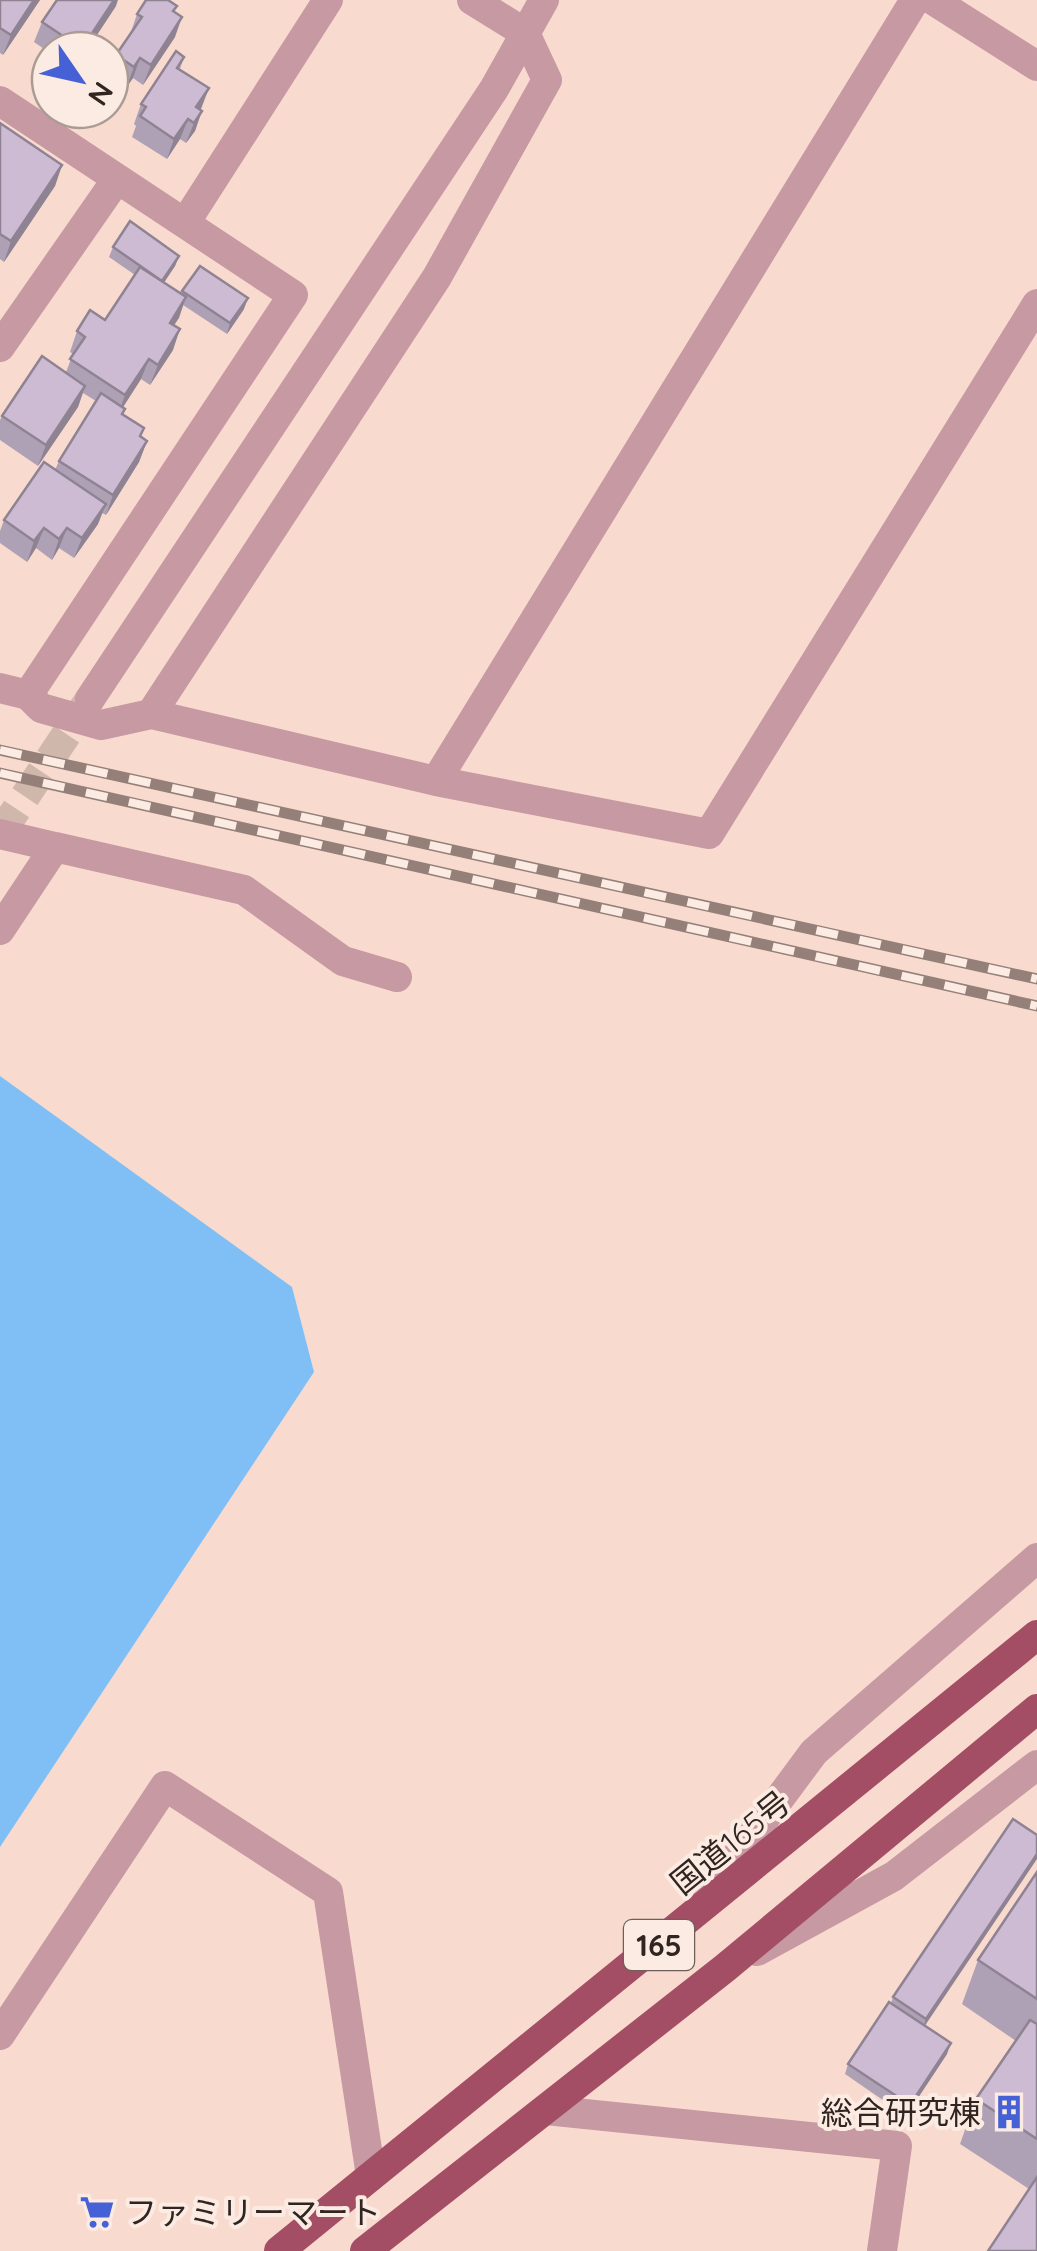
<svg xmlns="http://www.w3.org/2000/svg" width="1037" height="2251" font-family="Quicksand,'Noto Sans JP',sans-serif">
	<rect width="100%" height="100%" fill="#f8dbce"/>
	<path fill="#7fbff5" d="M 0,1076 L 292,1287 L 314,1372 L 0,1847 Z"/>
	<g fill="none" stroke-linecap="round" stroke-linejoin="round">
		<path stroke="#d0b7ab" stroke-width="30" stroke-dasharray="30 15" stroke-linecap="butt" d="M 0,834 L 90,699"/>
		<path stroke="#c799a3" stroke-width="30" d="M 933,0 L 1037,66
			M 0,101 L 293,295 L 28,695 L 41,708 L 101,725 L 151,714 L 437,277 L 547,80 L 525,33 L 472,0
			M 185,223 L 328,0
			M 0,347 L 117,179
			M 90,699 L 494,89 L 544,0
			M 151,714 L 436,781 L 709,834 L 1037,304
			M 436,781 L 915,0
			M 0,834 L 55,847 L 0,930
			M 55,847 L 244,890 L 343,961 L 397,977
			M 708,1895 L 814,1752 L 1037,1558
			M 757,1951 L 894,1876 L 1037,1765
			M 0,2035 L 165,1786 L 328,1892 L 371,2176
			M 546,2110 L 897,2146 L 882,2251"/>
		<path stroke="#c799a3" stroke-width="30" d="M 0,688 L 28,695"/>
		<path stroke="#a44e66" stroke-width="30" d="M 279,2251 L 1037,1635
			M 365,2251 L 725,1968 L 1037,1709"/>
		<g stroke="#948078" stroke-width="11">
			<path id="rail" d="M 0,750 L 1037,979
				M 0,773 L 1037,1006"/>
		</g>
		<use href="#rail" stroke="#fcebe3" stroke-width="8" stroke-dasharray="22" stroke-linecap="butt"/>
	</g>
	<path fill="#afa1b5" d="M 0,0 L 40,0 L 3,55 L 0,53 Z
		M 116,6 L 87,50 L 50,50 L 50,53 L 34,42 L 42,22 Z
		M 175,12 L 175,37 L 143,85 L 133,78 L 126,88 L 110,77 L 116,55 L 130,35 L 137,14 Z
		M 184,57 L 180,69 L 201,110 L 195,131 L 186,143 L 180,139 L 167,159 L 132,137 L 136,126 L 134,124 L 141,104 Z
		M 0,123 L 62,165 L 55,186 L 4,262 L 0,259 Z
		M 113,247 L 179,256 L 175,266 L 164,283 L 181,294 L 182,291 L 244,309 L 227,334 L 183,305 L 174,326 L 173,350 L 150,385 L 141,379 L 123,407 L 123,414 L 144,428 L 141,437 L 147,441 L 139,462 L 106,515 L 102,513 L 98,524 L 74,558 L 59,548 L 52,560 L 36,548 L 27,562 L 0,543 L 0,531 L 4,520 L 55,470 L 59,461 L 96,401 L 83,393 L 78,407 L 38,466 L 0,440 L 0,420 L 2,416 L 66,372 L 73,354 L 70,352 L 77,331 L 105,320 L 135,275 L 109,257 Z
		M 1013,1819 L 925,2026 L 947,2054 L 906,2116 L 845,2074 L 848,2064 L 891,2003 L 893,1997 Z
		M 1037,1872 L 1037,2251 L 1029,2189 L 960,2144 L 976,2099 L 1016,2041 L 962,2004 L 978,1960 Z"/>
	<path fill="#8f8393" d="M 34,0 L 40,0 L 3,55 L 11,35 Z
		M 114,0 L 118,0 L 116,6 L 87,50 L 81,50 Z
		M 182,17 L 175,37 L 143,85 L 151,65 Z
		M 140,58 L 133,78 L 126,88 L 134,67 Z
		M 209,88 L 201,109 L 192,122 L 196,107 Z
		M 202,111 L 195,131 L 186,143 L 194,123 Z
		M 188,119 L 180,139 L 167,159 L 174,139 Z
		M 62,165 L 55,186 L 4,262 L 11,241 Z
		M 179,256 L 175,266 L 158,291 L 162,281 Z
		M 186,297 L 179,318 L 162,343 L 170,323 Z
		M 248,298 L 244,309 L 227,334 L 230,323 Z
		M 180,329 L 173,350 L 150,385 L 158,365 Z
		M 149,359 L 141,379 L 118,415 L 125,395 Z
		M 85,386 L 78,407 L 38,466 L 46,445 Z
		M 147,441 L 139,462 L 106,515 L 113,495 Z
		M 106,504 L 98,524 L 74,558 L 82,538 Z
		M 44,528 L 36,548 L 27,562 L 34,541 Z
		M 67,528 L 59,548 L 52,560 L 59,539 Z
		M 1037,1854 L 1037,1859 L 922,2030 L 926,2019 Z
		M 951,2043 L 947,2054 L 906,2116 L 910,2105 Z"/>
	<path fill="#ccbbd2" stroke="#8f8393" stroke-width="2.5" d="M 0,0 L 34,0 L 11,35 L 0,28 Z
		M 57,0 L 114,0 L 81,50 L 62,50 L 56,46 L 63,36 L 42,22 Z
		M 146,0 L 168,0 L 177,6 L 173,11 L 182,17 L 151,65 L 140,58 L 134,67 L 116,55 L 142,17 L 137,14 Z
		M 176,51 L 184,57 L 177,68 L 209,88 L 196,107 L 202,111 L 194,123 L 188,119 L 174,139 L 140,116 L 146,107 L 141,104 Z
		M 0,123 L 62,165 L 11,241 L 0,234 Z
		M 130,221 L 179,256 L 162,281 L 113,247 Z
		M 200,266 L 248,298 L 230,323 L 182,291 Z
		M 140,267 L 186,297 L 170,323 L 180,329 L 158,365 L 149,359 L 125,395 L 70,359 L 85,337 L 77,331 L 90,310 L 105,320 Z
		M 42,356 L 85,386 L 46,445 L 2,416 Z
		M 101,393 L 125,409 L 122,414 L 144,428 L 140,436 L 147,441 L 113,495 L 59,461 Z
		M 44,462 L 106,504 L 82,538 L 67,528 L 59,539 L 44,528 L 34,541 L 4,520 Z
		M 1013,1819 L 1037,1835 L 1037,1854 L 926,2019 L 893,1997 Z
		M 1037,1872 L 1037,1999 L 978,1960 Z
		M 889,2002 L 951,2043 L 910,2105 L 848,2064 Z
		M 1030,2020 L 1037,2024 L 1037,2139 L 976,2099 Z
		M 1037,2177 L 1037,2251 L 988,2251 Z"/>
	<defs>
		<g id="building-bare" transform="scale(2.7)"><path d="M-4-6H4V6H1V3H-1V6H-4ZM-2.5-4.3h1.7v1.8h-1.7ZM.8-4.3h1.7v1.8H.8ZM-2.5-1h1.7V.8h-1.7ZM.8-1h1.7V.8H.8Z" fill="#4661d5" stroke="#fcebe3" stroke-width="2.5" paint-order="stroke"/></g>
		<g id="supermarket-bare" transform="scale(2.7)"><path d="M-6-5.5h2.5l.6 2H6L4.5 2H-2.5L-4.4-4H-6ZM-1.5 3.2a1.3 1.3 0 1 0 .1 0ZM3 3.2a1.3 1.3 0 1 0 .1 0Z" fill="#4661d5" stroke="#fcebe3" stroke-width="2.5" paint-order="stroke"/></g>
	</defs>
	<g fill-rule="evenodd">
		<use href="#building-bare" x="1009" y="2112"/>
		<use href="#supermarket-bare" x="97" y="2212"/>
	</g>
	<g text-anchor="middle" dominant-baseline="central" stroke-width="8" stroke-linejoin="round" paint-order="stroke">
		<rect fill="#fcebe3" stroke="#6d605b" stroke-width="2.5" x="624" y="1920" width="70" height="50" rx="8"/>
		<g font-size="30" font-weight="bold" fill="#302521">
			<text x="659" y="1945">165</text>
		</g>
		<g font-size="32" fill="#302521" stroke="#fcebe3">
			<text transform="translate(730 1842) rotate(-39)">国道165号</text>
		</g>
		<g font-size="32" fill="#302521" stroke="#fcebe3" text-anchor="end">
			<text x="981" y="2112">総合研究棟</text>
			<text x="125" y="2212" text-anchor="start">ファミリーマート</text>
		</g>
	</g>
	<g transform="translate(80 80) rotate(124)"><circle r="48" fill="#fcebe3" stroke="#aa9c95" stroke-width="2.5"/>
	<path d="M0-8L18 38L0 25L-18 38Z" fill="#4661d5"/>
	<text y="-15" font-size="28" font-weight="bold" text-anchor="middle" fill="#302521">N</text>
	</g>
</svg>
